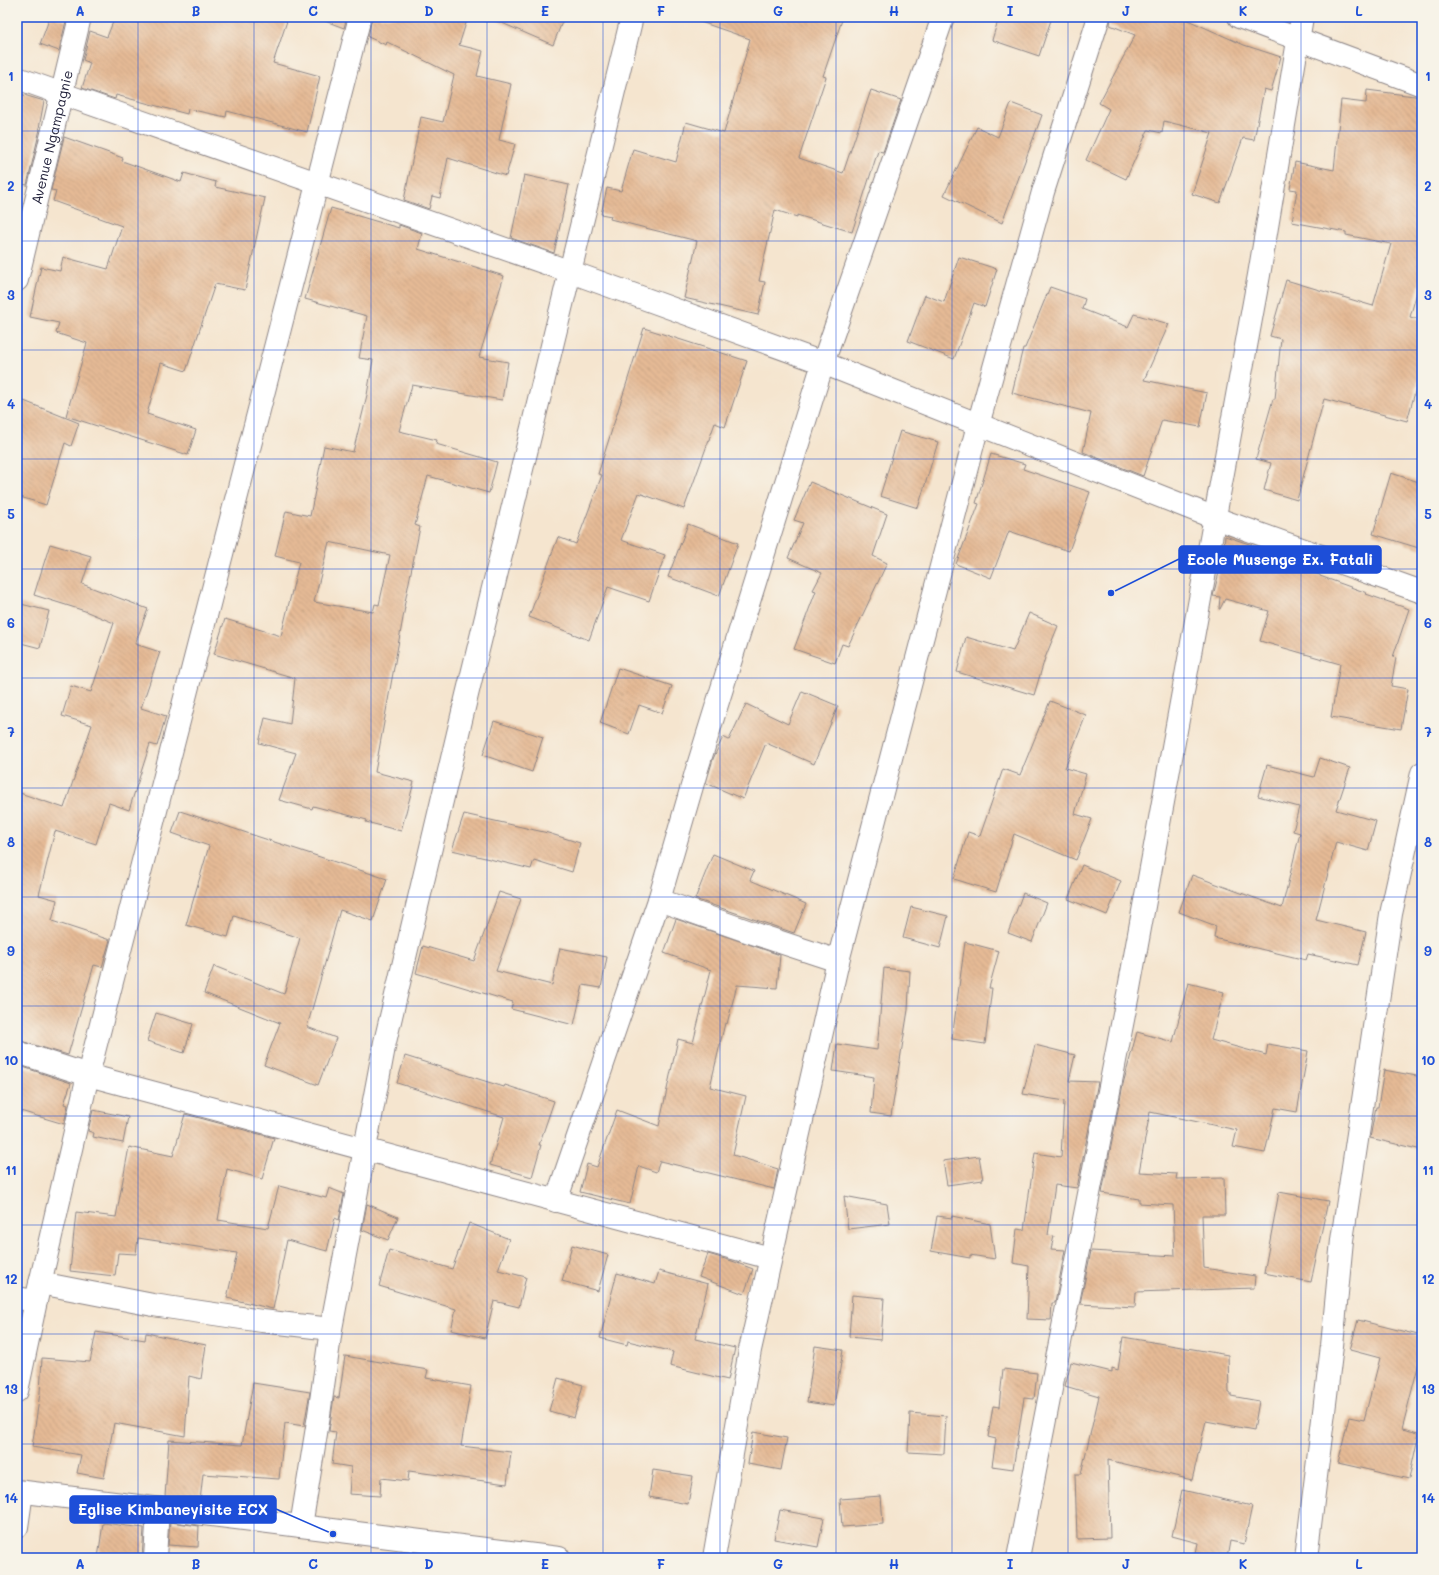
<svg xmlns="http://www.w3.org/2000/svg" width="1439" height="1575" font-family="Mali,sans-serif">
	<defs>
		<pattern id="building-back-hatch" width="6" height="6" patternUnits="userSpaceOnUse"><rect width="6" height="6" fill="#e5ba95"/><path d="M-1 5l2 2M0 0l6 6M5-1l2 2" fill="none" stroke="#c4a081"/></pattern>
	</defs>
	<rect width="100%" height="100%" fill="#f7f3e8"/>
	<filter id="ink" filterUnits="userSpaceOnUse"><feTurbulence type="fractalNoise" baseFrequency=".025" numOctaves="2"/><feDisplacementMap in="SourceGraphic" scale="8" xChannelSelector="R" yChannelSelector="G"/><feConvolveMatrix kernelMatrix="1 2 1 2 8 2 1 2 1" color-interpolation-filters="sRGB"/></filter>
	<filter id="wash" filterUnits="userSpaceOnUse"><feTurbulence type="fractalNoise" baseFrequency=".012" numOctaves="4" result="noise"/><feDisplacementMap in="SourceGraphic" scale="16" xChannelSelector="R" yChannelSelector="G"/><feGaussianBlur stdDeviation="0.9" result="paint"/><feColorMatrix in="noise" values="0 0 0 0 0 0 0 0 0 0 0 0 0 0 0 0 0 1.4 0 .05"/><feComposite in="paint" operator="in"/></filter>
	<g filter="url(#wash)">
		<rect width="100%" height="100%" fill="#f5e5cf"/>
		<g id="blocks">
			<path fill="url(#building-back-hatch)" fill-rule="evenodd" d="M 50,17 L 54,17 L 66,21 L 59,51 L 40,44 Z
				M 115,17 L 274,17 L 287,21 L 273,63 L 320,76 L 307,132 L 227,111 L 226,117 L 188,109 L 187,114 L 116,95 L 115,99 L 82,88 L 90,63 L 83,60 L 90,31 L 107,37 Z
				M 320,17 L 347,17 L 344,28 L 320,19 Z
				M 372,17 L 468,17 L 459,45 L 483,51 L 477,76 L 511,84 L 499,140 L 515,144 L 506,176 L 448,158 L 440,198 L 432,196 L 429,209 L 404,200 L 421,117 L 443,122 L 454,75 L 387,42 L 386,45 L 368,37 Z
				M 488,17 L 564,17 L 553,45 Z
				M 698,17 L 843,17 L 823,76 L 826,77 L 799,158 L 843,173 L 871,90 L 901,100 L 883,152 L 878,151 L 852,232 L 797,215 L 797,217 L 775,210 L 759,281 L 765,282 L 758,315 L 684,298 L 697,241 L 610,219 L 611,216 L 601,214 L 607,188 L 621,191 L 633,149 L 676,162 L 686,122 L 724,133 L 750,39 L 698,21 Z
				M 999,17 L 1052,17 L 1039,56 L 992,40 Z
				M 1111,17 L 1181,17 L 1244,45 L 1281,57 L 1271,91 L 1264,89 L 1254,140 L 1243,138 L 1220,203 L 1192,194 L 1212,133 L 1164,121 L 1162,133 L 1148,130 L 1126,179 L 1086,160 L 1109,109 L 1099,103 L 1135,35 L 1110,25 Z
				M 1367,90 L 1422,97 L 1422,275 L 1410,317 L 1422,320 L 1422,367 L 1407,421 L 1324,399 L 1297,500 L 1264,490 L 1271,463 L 1256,459 L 1273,399 L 1275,399 L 1281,339 L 1270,336 L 1286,280 L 1373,306 L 1391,244 L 1346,235 L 1346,232 L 1292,222 L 1297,190 L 1290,189 L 1295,162 L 1334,170 L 1341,100 L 1366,103 Z
				M 17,93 L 44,101 L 39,128 L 40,129 L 27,185 L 17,183 Z
				M 1011,103 L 1042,115 L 1002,223 L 944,195 L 977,127 L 998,137 Z
				M 64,137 L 123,158 L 122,161 L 181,182 L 184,173 L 216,182 L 215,187 L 265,198 L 245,290 L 215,284 L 186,371 L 161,363 L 147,414 L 196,430 L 188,455 L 66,416 L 87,343 L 56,333 L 59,323 L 30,317 L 41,267 L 60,271 L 63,257 L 108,269 L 122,226 L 53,201 L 56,191 L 51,190 Z
				M 524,175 L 569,185 L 554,253 L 511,238 Z
				M 331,208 L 399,228 L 399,225 L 422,233 L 418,249 L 504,276 L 479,357 L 508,362 L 502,400 L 412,385 L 399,431 L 437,440 L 436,444 L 497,462 L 489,493 L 428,476 L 415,525 L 420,527 L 404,607 L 405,607 L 375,772 L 414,782 L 401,831 L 366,822 L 367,820 L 313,806 L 312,809 L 279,800 L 296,753 L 259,743 L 265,718 L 290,724 L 295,678 L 214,654 L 225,619 L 281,636 L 299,562 L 275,556 L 286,511 L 310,516 L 324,446 L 353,452 L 367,395 L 373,360 L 359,358 L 367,316 L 305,299 ZM 329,542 L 390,555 L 379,605 L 375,604 L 373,612 L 314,602 Z
				M 959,257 L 997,269 L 985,307 L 974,303 L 954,359 L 908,341 L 925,295 L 944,302 Z
				M 1050,287 L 1085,299 L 1082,309 L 1128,327 L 1134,314 L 1169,324 L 1144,380 L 1207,393 L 1200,427 L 1162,420 L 1143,476 L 1083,452 L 1091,413 L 1012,393 L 1023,348 L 1025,348 Z
				M 644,328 L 747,361 L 725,427 L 715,423 L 684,509 L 639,493 L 621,540 L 665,555 L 649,601 L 608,587 L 589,640 L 529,617 L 558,537 L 576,544 L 602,475 L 598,474 Z
				M 24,401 L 79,423 L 71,446 L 65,443 L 46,505 L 17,496 L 17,419 Z
				M 900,431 L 938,442 L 918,508 L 880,496 Z
				M 991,454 L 1025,464 L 1023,469 L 1090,492 L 1069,551 L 1009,531 L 991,578 L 956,564 L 979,504 L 976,503 Z
				M 1391,473 L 1422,483 L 1422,549 L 1373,534 Z
				M 810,482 L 887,514 L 873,556 L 887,563 L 848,646 L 842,644 L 835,663 L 794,649 L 816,591 L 813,590 L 822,573 L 788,558 L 803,523 L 794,520 Z
				M 688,524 L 738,543 L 719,596 L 668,577 Z
				M 1225,536 L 1252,545 L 1248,553 L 1320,575 L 1320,576 L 1367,593 L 1366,594 L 1409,609 L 1393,657 L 1396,658 L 1391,686 L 1408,689 L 1401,729 L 1331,717 L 1340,664 L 1260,641 L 1269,611 L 1225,599 L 1220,609 L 1219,609 L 1220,597 L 1213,596 L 1223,557 Z
				M 50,544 L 91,556 L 82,584 L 148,609 L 135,644 L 160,652 L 141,708 L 166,716 L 157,746 L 150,744 L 129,810 L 109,803 L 96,844 L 55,831 L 39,895 L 57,900 L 52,921 L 110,940 L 102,967 L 94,965 L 68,1055 L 17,1040 L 17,792 L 64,808 L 92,725 L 62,716 L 71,686 L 91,692 L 114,623 L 85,611 L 34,595 Z
				M 17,603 L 49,611 L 40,648 L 17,642 Z
				M 1029,613 L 1058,626 L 1045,658 L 1034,695 L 957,672 L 966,637 L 1013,651 Z
				M 618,668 L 672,686 L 662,713 L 639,705 L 629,734 L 600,723 Z
				M 802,691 L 838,706 L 814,764 L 766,743 L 743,799 L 706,783 L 713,759 L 723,737 L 729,740 L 746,704 L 788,724 Z
				M 1050,701 L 1086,715 L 1065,768 L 1086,774 L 1075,814 L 1092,819 L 1076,860 L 1014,834 L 996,892 L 954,879 L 968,832 L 980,836 L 1003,769 L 1020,775 Z
				M 494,721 L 543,737 L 532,772 L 483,755 Z
				M 1320,758 L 1350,768 L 1336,810 L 1376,821 L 1368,851 L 1336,842 L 1316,920 L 1366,932 L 1358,965 L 1308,954 L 1306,960 L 1214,938 L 1216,926 L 1179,912 L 1192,875 L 1282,908 L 1300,833 L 1293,831 L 1299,807 L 1258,796 L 1267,765 L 1314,777 Z
				M 180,811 L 387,879 L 373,921 L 340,910 L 307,1027 L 336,1038 L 318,1085 L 264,1065 L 280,1023 L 204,993 L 214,966 L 284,994 L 300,938 L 234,916 L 228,937 L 186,925 L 209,846 L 172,833 Z
				M 464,814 L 548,833 L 580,843 L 572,872 L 534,860 L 531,869 L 452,850 Z
				M 713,854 L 754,871 L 750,880 L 806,904 L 794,933 L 695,899 Z
				M 1082,865 L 1121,881 L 1107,915 L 1068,899 Z
				M 499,892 L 521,899 L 496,971 L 552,985 L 560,948 L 607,957 L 601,988 L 583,985 L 574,1025 L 511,1009 L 513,1002 L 416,973 L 423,946 L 474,961 Z
				M 1023,893 L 1047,903 L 1032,942 L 1008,933 Z
				M 911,907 L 948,916 L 940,948 L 903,938 Z
				M 676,919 L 780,955 L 777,988 L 737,985 L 727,1024 L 725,1023 L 710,1087 L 746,1096 L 733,1155 L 778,1169 L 774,1189 L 660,1161 L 656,1172 L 639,1166 L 630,1204 L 580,1192 L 587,1164 L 597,1167 L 617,1110 L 659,1126 L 678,1039 L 693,1043 L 711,970 L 664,953 Z
				M 965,942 L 999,951 L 989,988 L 992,988 L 985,1044 L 952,1039 Z
				M 884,968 L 910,971 L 908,1010 L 891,1116 L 871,1113 L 874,1077 L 833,1071 L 837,1044 L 877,1050 Z
				M 1188,983 L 1224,992 L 1211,1040 L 1266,1055 L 1268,1044 L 1308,1051 L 1297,1112 L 1275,1108 L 1265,1153 L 1233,1147 L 1237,1130 L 1150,1112 L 1139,1172 L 1177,1174 L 1176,1179 L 1224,1178 L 1225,1215 L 1202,1215 L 1204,1268 L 1255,1276 L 1254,1288 L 1136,1292 L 1135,1307 L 1080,1304 L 1091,1251 L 1175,1256 L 1173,1205 L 1139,1203 L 1139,1199 L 1102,1193 L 1123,1084 L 1137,1032 L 1173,1042 Z
				M 156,1013 L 193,1024 L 184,1053 L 147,1041 Z
				M 1035,1045 L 1075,1055 L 1069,1081 L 1098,1082 L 1077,1188 L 1055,1185 L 1048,1235 L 1054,1236 L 1051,1249 L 1065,1250 L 1055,1303 L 1052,1303 L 1051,1320 L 1027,1319 L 1029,1266 L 1013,1263 L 1017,1229 L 1024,1230 L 1035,1153 L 1061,1157 L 1064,1101 L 1023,1094 Z
				M 405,1056 L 504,1087 L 505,1085 L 554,1101 L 539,1145 L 541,1145 L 532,1177 L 490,1165 L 504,1117 L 397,1083 Z
				M 17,1065 L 71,1083 L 64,1104 L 68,1105 L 64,1124 L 17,1110 Z
				M 1384,1070 L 1422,1077 L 1422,1150 L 1370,1138 L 1376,1107 L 1378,1107 Z
				M 93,1110 L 128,1117 L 123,1143 L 93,1137 L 94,1133 L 88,1131 Z
				M 185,1114 L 274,1138 L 262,1179 L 227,1169 L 218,1220 L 268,1228 L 279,1186 L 326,1198 L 329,1188 L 344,1194 L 339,1220 L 335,1218 L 327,1251 L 287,1240 L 273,1309 L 227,1298 L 237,1253 L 138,1238 L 136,1254 L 118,1253 L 115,1276 L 70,1271 L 76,1212 L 116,1217 L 129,1147 L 173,1156 Z
				M 979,1156 L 983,1180 L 947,1185 L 943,1161 Z
				M 1279,1192 L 1328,1201 L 1311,1282 L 1264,1273 Z
				M 844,1196 L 887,1204 L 890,1224 L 848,1229 Z
				M 367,1204 L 398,1217 L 388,1240 L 362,1230 Z
				M 937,1216 L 952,1218 L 952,1216 L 990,1224 L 995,1259 L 970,1255 L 970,1258 L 931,1251 Z
				M 469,1223 L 509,1239 L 498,1270 L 526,1277 L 519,1307 L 494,1301 L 485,1338 L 451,1330 L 456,1309 L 379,1286 L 389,1250 L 452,1269 Z
				M 572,1245 L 608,1255 L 598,1291 L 562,1281 Z
				M 708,1254 L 732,1261 L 753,1269 L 744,1294 L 699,1277 Z
				M 659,1271 L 708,1284 L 695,1339 L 735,1348 L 728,1380 L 670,1366 L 673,1352 L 628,1341 L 627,1345 L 600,1338 L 617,1273 L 655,1284 Z
				M 852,1295 L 884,1298 L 881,1340 L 849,1337 Z
				M 1358,1320 L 1422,1336 L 1422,1351 L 1402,1429 L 1419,1433 L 1409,1479 L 1338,1463 L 1349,1417 L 1364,1420 L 1380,1358 L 1350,1350 Z
				M 96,1332 L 145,1340 L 146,1333 L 206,1345 L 201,1379 L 189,1376 L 185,1436 L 114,1423 L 104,1478 L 77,1473 L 81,1455 L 32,1447 L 40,1393 L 42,1358 L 90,1362 Z
				M 1123,1337 L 1228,1355 L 1229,1393 L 1231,1393 L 1231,1396 L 1259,1401 L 1254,1430 L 1206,1421 L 1192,1480 L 1108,1460 L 1110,1538 L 1077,1539 L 1075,1474 L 1081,1474 L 1099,1396 L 1065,1386 L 1071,1362 L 1112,1372 L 1112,1368 L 1118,1370 Z
				M 815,1346 L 843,1350 L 834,1406 L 807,1402 Z
				M 345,1356 L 428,1370 L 426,1378 L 471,1386 L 461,1446 L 511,1452 L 507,1484 L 409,1471 L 408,1481 L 381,1478 L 380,1496 L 349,1494 L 351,1467 L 332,1464 L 336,1432 L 329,1431 L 334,1397 L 339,1398 Z
				M 1003,1369 L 1037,1373 L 1034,1399 L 1024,1398 L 1013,1469 L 992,1466 L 996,1439 L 988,1437 L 993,1406 L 999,1407 Z
				M 558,1378 L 583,1385 L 574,1418 L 549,1411 Z
				M 253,1383 L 310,1392 L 304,1426 L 285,1423 L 279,1479 L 203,1474 L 200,1501 L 165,1497 L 169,1440 L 242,1445 Z
				M 910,1413 L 946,1416 L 944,1454 L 908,1452 Z
				M 753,1432 L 787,1438 L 781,1470 L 748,1464 Z
				M 653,1470 L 693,1476 L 688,1504 L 649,1497 Z
				M 1182,1490 L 1252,1506 L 1244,1544 L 1230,1541 L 1227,1558 L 1195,1558 L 1198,1543 L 1172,1536 Z
				M 881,1496 L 883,1524 L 842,1527 L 840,1499 Z
				M 780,1510 L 824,1518 L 818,1547 L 774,1539 Z
				M 170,1522 L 199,1526 L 198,1547 L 168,1545 Z
				M 103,1523 L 144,1528 L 142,1558 L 98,1558 Z"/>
		</g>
	</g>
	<g filter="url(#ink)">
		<use href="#blocks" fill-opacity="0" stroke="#8c8485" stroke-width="1"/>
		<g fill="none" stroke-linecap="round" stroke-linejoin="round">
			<g stroke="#8c8485" stroke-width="24">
				<g id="street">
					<path d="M 1239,17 L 1422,85"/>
					<path d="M 17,78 L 571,272 L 823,363 L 1215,518 L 1422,592"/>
					<path id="s1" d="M 17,280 L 80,17"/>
					<path d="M 659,900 L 750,932 L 838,961"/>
					<path d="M 17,1052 L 88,1075 L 770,1258"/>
					<path d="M 556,1201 L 659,900 L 697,769 L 823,363 L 943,17"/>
					<path d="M 40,1283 L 153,1305 L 262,1321 L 331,1329"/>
					<path d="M 17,1298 L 36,1301"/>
					<path d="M 17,1391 L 36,1301 L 88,1075 L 360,17"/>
					<path d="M 17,1491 L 559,1558"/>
					<path d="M 301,1526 L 319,1415 L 331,1329 L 385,1042 L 467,695 L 632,17"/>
					<path d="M 17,1527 L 22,1492"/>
					<path d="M 155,1558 L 158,1509"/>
					<path d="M 714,1558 L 750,1350 L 838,961 L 978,425 L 1043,192 L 1099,17"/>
					<path d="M 1018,1558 L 1128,994 L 1259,275 L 1302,17"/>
					<path d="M 1306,1558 L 1332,1346 L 1342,1240 L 1391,914 L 1422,773"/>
				</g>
			</g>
			<use href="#street" stroke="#fff" stroke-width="22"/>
		</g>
	</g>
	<path fill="none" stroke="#1d4ed8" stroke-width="1" stroke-opacity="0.55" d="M 138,17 L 138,1558M 254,17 L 254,1558M 371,17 L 371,1558M 487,17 L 487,1558M 603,17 L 603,1558M 720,17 L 720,1558M 836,17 L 836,1558M 952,17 L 952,1558M 1068,17 L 1068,1558M 1184,17 L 1184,1558M 1301,17 L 1301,1558M 17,131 L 1422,131M 17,241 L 1422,241M 17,350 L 1422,350M 17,459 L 1422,459M 17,569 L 1422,569M 17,678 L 1422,678M 17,788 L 1422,788M 17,897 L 1422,897M 17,1006 L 1422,1006M 17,1116 L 1422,1116M 17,1225 L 1422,1225M 17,1334 L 1422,1334M 17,1444 L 1422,1444"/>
	<g text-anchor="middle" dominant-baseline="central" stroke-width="3.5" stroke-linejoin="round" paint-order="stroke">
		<g font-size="14" fill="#22223b" stroke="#f7f3e8">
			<text stroke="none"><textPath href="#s1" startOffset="147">Avenue Ngampagnie</textPath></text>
		</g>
	</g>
	<path fill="none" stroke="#1d4ed8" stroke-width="1.5" d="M1111 593L1179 559M333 1534L276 1509"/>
	<g fill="#1d4ed8" stroke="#f7f3e8" stroke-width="1.5">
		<circle cx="1111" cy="593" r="4"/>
		<circle cx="333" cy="1534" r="4"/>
	</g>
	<g fill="#1d4ed8" stroke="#1d4ed8" stroke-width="1.5">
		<rect x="1179" y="546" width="202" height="27" rx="4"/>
		<rect x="70" y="1496" width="206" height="27" rx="4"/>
	</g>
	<g font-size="15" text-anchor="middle" font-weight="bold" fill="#fff">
		<text x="1280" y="565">Ecole Musenge Ex. Fatali</text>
		<text x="173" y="1515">Eglise Kimbaneyisite ECX</text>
	</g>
	<rect width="1439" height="1575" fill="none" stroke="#f7f3e8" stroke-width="44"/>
	<rect x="22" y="22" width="1395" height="1531" fill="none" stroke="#1d4ed8" stroke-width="1.5"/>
	<g font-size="13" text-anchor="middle" font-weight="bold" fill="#1d4ed8">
		<text x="80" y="16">A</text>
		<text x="196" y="16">B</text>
		<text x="313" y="16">C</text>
		<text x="429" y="16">D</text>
		<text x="545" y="16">E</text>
		<text x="661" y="16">F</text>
		<text x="778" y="16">G</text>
		<text x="894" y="16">H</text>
		<text x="1010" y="16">I</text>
		<text x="1126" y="16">J</text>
		<text x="1243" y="16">K</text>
		<text x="1359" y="16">L</text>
		<text x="11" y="81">1</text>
		<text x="1428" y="81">1</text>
		<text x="11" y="191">2</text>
		<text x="1428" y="191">2</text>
		<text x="11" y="300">3</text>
		<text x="1428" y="300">3</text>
		<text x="11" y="409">4</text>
		<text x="1428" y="409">4</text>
		<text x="11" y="519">5</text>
		<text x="1428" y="519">5</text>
		<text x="11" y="628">6</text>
		<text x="1428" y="628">6</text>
		<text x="11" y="737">7</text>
		<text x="1428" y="737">7</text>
		<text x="11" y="847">8</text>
		<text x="1428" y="847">8</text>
		<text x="11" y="956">9</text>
		<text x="1428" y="956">9</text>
		<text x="11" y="1065">10</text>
		<text x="1428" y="1065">10</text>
		<text x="11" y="1175">11</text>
		<text x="1428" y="1175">11</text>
		<text x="11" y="1284">12</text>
		<text x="1428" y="1284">12</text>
		<text x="11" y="1394">13</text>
		<text x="1428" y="1394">13</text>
		<text x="11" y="1503">14</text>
		<text x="1428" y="1503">14</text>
		<text x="80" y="1569">A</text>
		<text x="196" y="1569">B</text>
		<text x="313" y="1569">C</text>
		<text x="429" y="1569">D</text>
		<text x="545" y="1569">E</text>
		<text x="661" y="1569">F</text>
		<text x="778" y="1569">G</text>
		<text x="894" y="1569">H</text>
		<text x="1010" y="1569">I</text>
		<text x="1126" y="1569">J</text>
		<text x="1243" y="1569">K</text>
		<text x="1359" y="1569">L</text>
	</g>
</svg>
